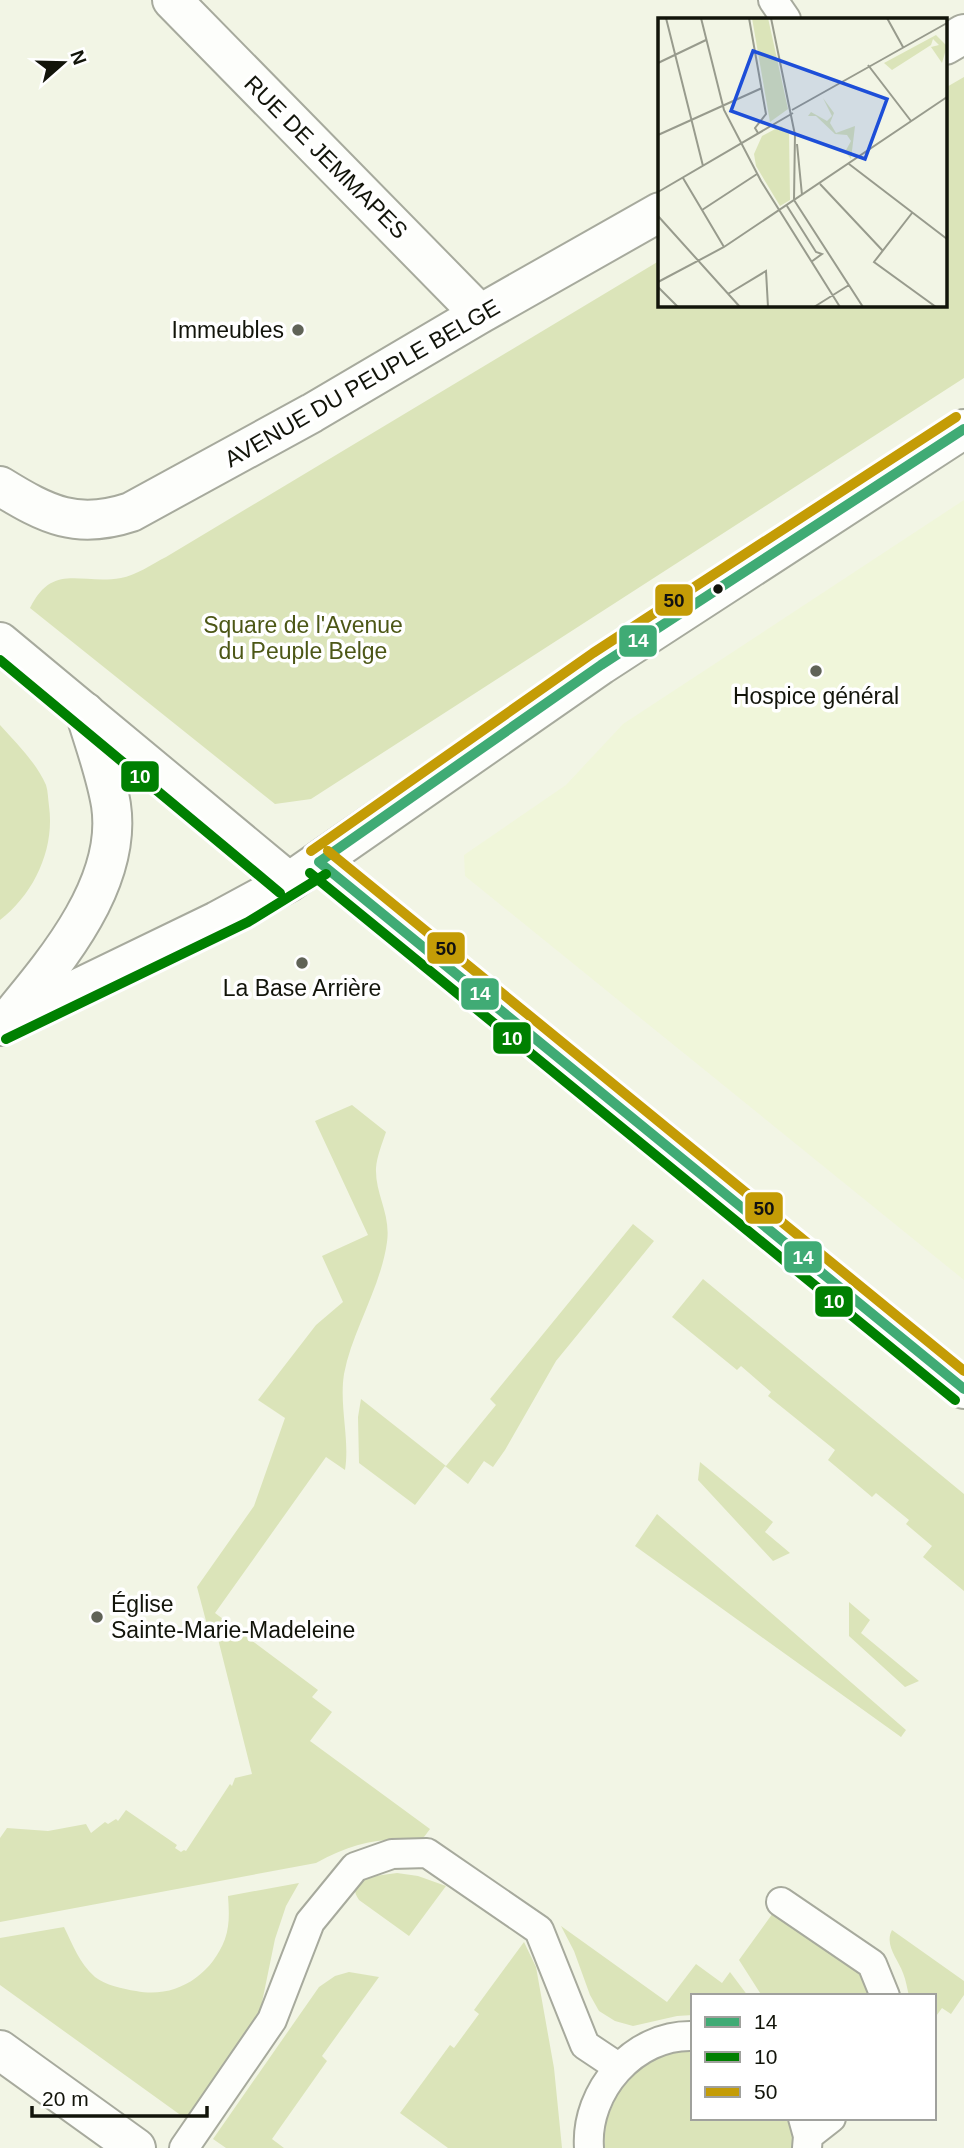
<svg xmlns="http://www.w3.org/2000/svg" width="964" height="2148" font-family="Helvetica,sans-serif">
	<rect width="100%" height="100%" fill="#f2f5e5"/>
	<path fill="#f0f6da" d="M 964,500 L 964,1280 L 465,876 L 464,855 L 566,785 L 623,724 Z"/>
	<path fill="#dbe4b9" d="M 964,77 L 964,378 L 311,799 L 275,804 L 30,608 C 53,562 80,585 121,578 C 135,576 152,564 166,557 L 659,261 L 660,304 L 945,304 L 945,88 Z
		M 0,725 C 16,743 36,762 46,785 C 48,791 48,799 49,806 C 55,849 34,894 0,920 Z
		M 352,1105 L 386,1132 C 382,1144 377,1156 376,1168 C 375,1195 391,1213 387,1242 C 381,1287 352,1331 344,1374 C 339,1406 350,1439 345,1470 L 326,1457 L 215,1613 L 318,1690 L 312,1697 L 332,1712 L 310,1741 L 430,1829 L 421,1841 C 379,1837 353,1843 316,1863 L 0,1922 L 0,1838 L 7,1828 L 48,1831 L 86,1824 L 91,1833 L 105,1822 L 108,1824 L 116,1819 L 118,1821 L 126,1810 L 177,1845 L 175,1848 L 181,1852 L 184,1850 L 186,1851 L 230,1784 L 232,1786 L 235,1778 L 252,1774 L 217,1635 L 210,1636 L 197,1587 L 254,1506 L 285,1418 L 258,1400 L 316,1325 L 343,1302 L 322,1256 L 368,1235 L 315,1121 Z
		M 633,1224 L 654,1241 L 556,1361 L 505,1450 L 493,1467 L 484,1461 L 468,1484 L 445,1466 L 415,1505 L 359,1463 L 358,1417 L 361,1399 L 446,1466 L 496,1405 L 490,1399 Z
		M 703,1279 L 964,1494 L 964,1591 L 923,1557 L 932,1546 L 906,1524 L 909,1520 L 876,1493 L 872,1497 L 828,1460 L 835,1450 L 768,1396 L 771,1392 L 741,1366 L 737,1370 L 672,1317 Z
		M 700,1462 L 773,1522 L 765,1532 L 790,1553 L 773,1561 L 698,1480 Z
		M 657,1514 L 906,1730 L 901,1737 L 635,1546 Z
		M 849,1602 L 870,1620 L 861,1633 L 919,1681 L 905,1687 L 849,1636 Z
		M 397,1873 L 418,1876 L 446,1886 L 409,1936 L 359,1900 C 353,1891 354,1886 360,1878 Z
		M 299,1883 L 286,1906 L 275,1939 L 260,2012 L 186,2119 L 0,1985 L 0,1938 L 64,1927 C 73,1945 79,1963 95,1977 C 105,1985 123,1989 136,1991 C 175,1999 211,1976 225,1939 C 230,1925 229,1910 228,1896 Z
		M 778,1906 L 862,1973 L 870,1996 L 762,1996 L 739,1960 Z
		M 561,1926 L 667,2002 L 696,1964 L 722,1983 L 730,1972 L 748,1996 L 693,1996 L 693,2015 L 677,2016 L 633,2026 L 615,2021 L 599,2011 L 590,1995 L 574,1951 Z
		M 892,1930 L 964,1981 L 964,1995 L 951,2014 L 942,2008 L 934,2019 L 934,1996 L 909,1996 C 907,1988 906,1980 903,1973 C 898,1959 884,1945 892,1930 Z
		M 524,1942 L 536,1967 L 554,2068 L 562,2148 L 448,2148 L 400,2113 L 450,2045 L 454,2048 L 479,2014 L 474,2010 Z
		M 349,1972 L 379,1977 L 322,2056 L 327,2061 L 272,2139 L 284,2148 L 226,2148 L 213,2139 L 319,1987 L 335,1976 Z
		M 693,2049 L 693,2118 L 792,2118 L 796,2148 L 604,2148 L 606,2121 L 618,2093 L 639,2069 L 666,2054 Z"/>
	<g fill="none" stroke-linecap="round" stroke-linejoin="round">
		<g stroke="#a7aa9d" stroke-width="32">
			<path id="lane" d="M 773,0 L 786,19
				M 781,1902 L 872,1964 L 885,1996
				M 803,2118 L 808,2136 L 807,2148
				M 808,2136 L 831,2118
				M 184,2148 L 272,2020 L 310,1922 L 355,1867 L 392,1854 L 427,1853 L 539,1930 L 585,2045 L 618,2067
				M 589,2148 C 585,2091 634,2034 693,2036"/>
		</g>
		<g stroke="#a7aa9d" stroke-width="42">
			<path id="street" d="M 172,0 L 480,314
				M 945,45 L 964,34
				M 0,486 C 47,515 77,530 131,512 L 312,413 L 480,314 L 660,212
				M 6,1022 C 53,965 123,885 111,805 C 106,774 94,742 85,712
				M 0,2050 L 136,2148"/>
		</g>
		<g stroke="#a7aa9d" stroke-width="42">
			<path id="secondary" d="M 0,642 L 289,882
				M 319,862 L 964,1389
				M 0,1026 L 217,921 L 289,882 L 601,665 L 964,429"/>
		</g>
		<use href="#lane" stroke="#fdfefb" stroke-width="28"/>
		<use href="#street" stroke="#fdfefb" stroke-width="38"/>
		<use href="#secondary" stroke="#fdfefb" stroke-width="38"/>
		<g stroke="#fff" stroke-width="16">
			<path id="bus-1" d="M 319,862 L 964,1389
				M 319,862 L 601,665 L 964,429"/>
		</g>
		<g stroke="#fff" stroke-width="16">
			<path id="bus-2" d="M 0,660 L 280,893
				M 310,873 L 955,1400
				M 6,1039 L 248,922 L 326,874"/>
		</g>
		<g stroke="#fff" stroke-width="16">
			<path id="bus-3" d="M 311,851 L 593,653 L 956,417
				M 328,851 L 964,1371"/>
		</g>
		<use href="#bus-1" stroke="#40ab75" stroke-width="10"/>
		<use href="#bus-2" stroke="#008001" stroke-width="10"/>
		<use href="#bus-3" stroke="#c49c06" stroke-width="10"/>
	</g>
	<g fill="#606357" stroke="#fff" stroke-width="2.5">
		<circle cx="298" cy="330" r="7"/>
		<circle cx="816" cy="671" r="7"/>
		<circle cx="302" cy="963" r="7"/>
		<circle cx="97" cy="1617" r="7"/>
	</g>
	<circle fill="#12140a" stroke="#fff" stroke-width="2.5" cx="718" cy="589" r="6"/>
	<g text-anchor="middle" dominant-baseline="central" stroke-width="7" stroke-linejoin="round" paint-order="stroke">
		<g font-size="23" fill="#12140a" stroke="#fff">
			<text transform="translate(326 157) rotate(45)">RUE DE JEMMAPES</text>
			<text transform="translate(362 383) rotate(-30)">AVENUE DU PEUPLE BELGE</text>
		</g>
		<g font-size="23" fill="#12140a" stroke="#fff">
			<text x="284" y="330" text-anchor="end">Immeubles</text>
			<text x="816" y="696">Hospice général</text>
			<text x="302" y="988">La Base Arrière</text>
			<text x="111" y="1604" text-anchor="start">Église<tspan x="111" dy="26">Sainte-Marie-Madeleine</tspan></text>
		</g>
		<g font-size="23" fill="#4c5716" stroke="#fff">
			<text x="303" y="625">Square de l'Avenue<tspan x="303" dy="26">du Peuple Belge</tspan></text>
		</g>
	</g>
	<g transform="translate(658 18)">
		<rect width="289" height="289" fill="#f2f5e5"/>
		<path d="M 94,0 L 110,0 L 130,91 L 112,104 ZM 278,17 L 289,28 L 284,45 L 273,29 L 281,27 L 275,21 L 273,27 L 234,52 L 226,45 ZM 165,80 L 176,95 L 172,105 L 178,115 L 197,108 L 193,141 L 187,134 L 193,123 L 189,117 L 177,116 L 158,98 L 150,98 L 153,94 L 169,103 L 174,98 ZM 123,108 L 131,114 L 132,182 L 122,188 L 98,148 L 96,136 L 104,118 Z" fill="#dbe4b9"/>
		<path fill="none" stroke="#989b8d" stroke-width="2" d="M 8,0 L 45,148M 43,0 L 66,92 L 103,163 L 182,289M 91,0 L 108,96 L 97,110 L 100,115M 113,0 L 137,117M 229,0 L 245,29M 0,45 L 48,22M 210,47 L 253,103M 134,92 L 289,5M 137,115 L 136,182 L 205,289M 0,117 L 104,70M 139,126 L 144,177M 191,146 L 289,221M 25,160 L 66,229M 162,166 L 225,233M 0,174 L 135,95M 129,188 L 158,234 L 164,236 L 153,244M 44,192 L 99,156M 254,195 L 216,244 L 278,289M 0,198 L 82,289M 0,264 L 66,229 L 289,79M 0,269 L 20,289M 70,276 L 108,253 L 110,289M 156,289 L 191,267"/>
		<path fill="#1d4ed8" fill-opacity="0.15" stroke="#1d4ed8" stroke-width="3.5" d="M 95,33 L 229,81 L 207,141 L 73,93 Z"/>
		<rect width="289" height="289" fill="none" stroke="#12140a" stroke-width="3.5"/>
	</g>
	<g stroke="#fff" stroke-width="2.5">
		<rect x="654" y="583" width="40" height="34" rx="7" fill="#c49c06"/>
		<rect x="618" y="624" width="40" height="34" rx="7" fill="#40ab75"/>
		<rect x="120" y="760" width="40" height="33" rx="7" fill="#008001"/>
		<rect x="426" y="931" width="40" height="34" rx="7" fill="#c49c06"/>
		<rect x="460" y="977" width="40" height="34" rx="7" fill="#40ab75"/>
		<rect x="492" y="1021" width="40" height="34" rx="7" fill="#008001"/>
		<rect x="744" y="1191" width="40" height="34" rx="7" fill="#c49c06"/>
		<rect x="783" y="1240" width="40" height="34" rx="7" fill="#40ab75"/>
		<rect x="814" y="1285" width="40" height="33" rx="7" fill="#008001"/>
	</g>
	<g font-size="19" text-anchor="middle" font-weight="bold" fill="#fff">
		<text x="638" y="647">14</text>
		<text x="140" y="783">10</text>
		<text x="480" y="1000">14</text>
		<text x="512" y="1045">10</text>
		<text x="803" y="1264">14</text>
		<text x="834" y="1308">10</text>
	</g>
	<g font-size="19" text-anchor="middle" font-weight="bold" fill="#111">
		<text x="674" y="607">50</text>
		<text x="446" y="955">50</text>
		<text x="764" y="1215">50</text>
	</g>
	<rect x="691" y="1994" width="245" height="126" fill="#ffffff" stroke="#a0a19d" stroke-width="2"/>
	<rect x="705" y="2017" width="35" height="10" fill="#40ab75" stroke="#a0a19d" stroke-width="2"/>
	<text x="754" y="2029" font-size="21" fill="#12140a">14</text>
	<rect x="705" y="2052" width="35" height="10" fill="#008001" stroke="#a0a19d" stroke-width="2"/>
	<text x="754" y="2064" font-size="21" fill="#12140a">10</text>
	<rect x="705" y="2087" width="35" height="10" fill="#c49c06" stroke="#a0a19d" stroke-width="2"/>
	<text x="754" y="2099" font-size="21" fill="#12140a">50</text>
	<g transform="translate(63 63) rotate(70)" stroke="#ffffff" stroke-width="5" paint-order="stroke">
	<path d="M0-5L12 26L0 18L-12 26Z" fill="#12140a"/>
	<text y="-10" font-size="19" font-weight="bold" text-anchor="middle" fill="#12140a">N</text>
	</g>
	<path d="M32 2106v10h175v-10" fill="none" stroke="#12140a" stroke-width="3.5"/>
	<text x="42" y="2106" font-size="21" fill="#12140a" stroke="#ffffff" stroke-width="5" paint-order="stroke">20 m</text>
</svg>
